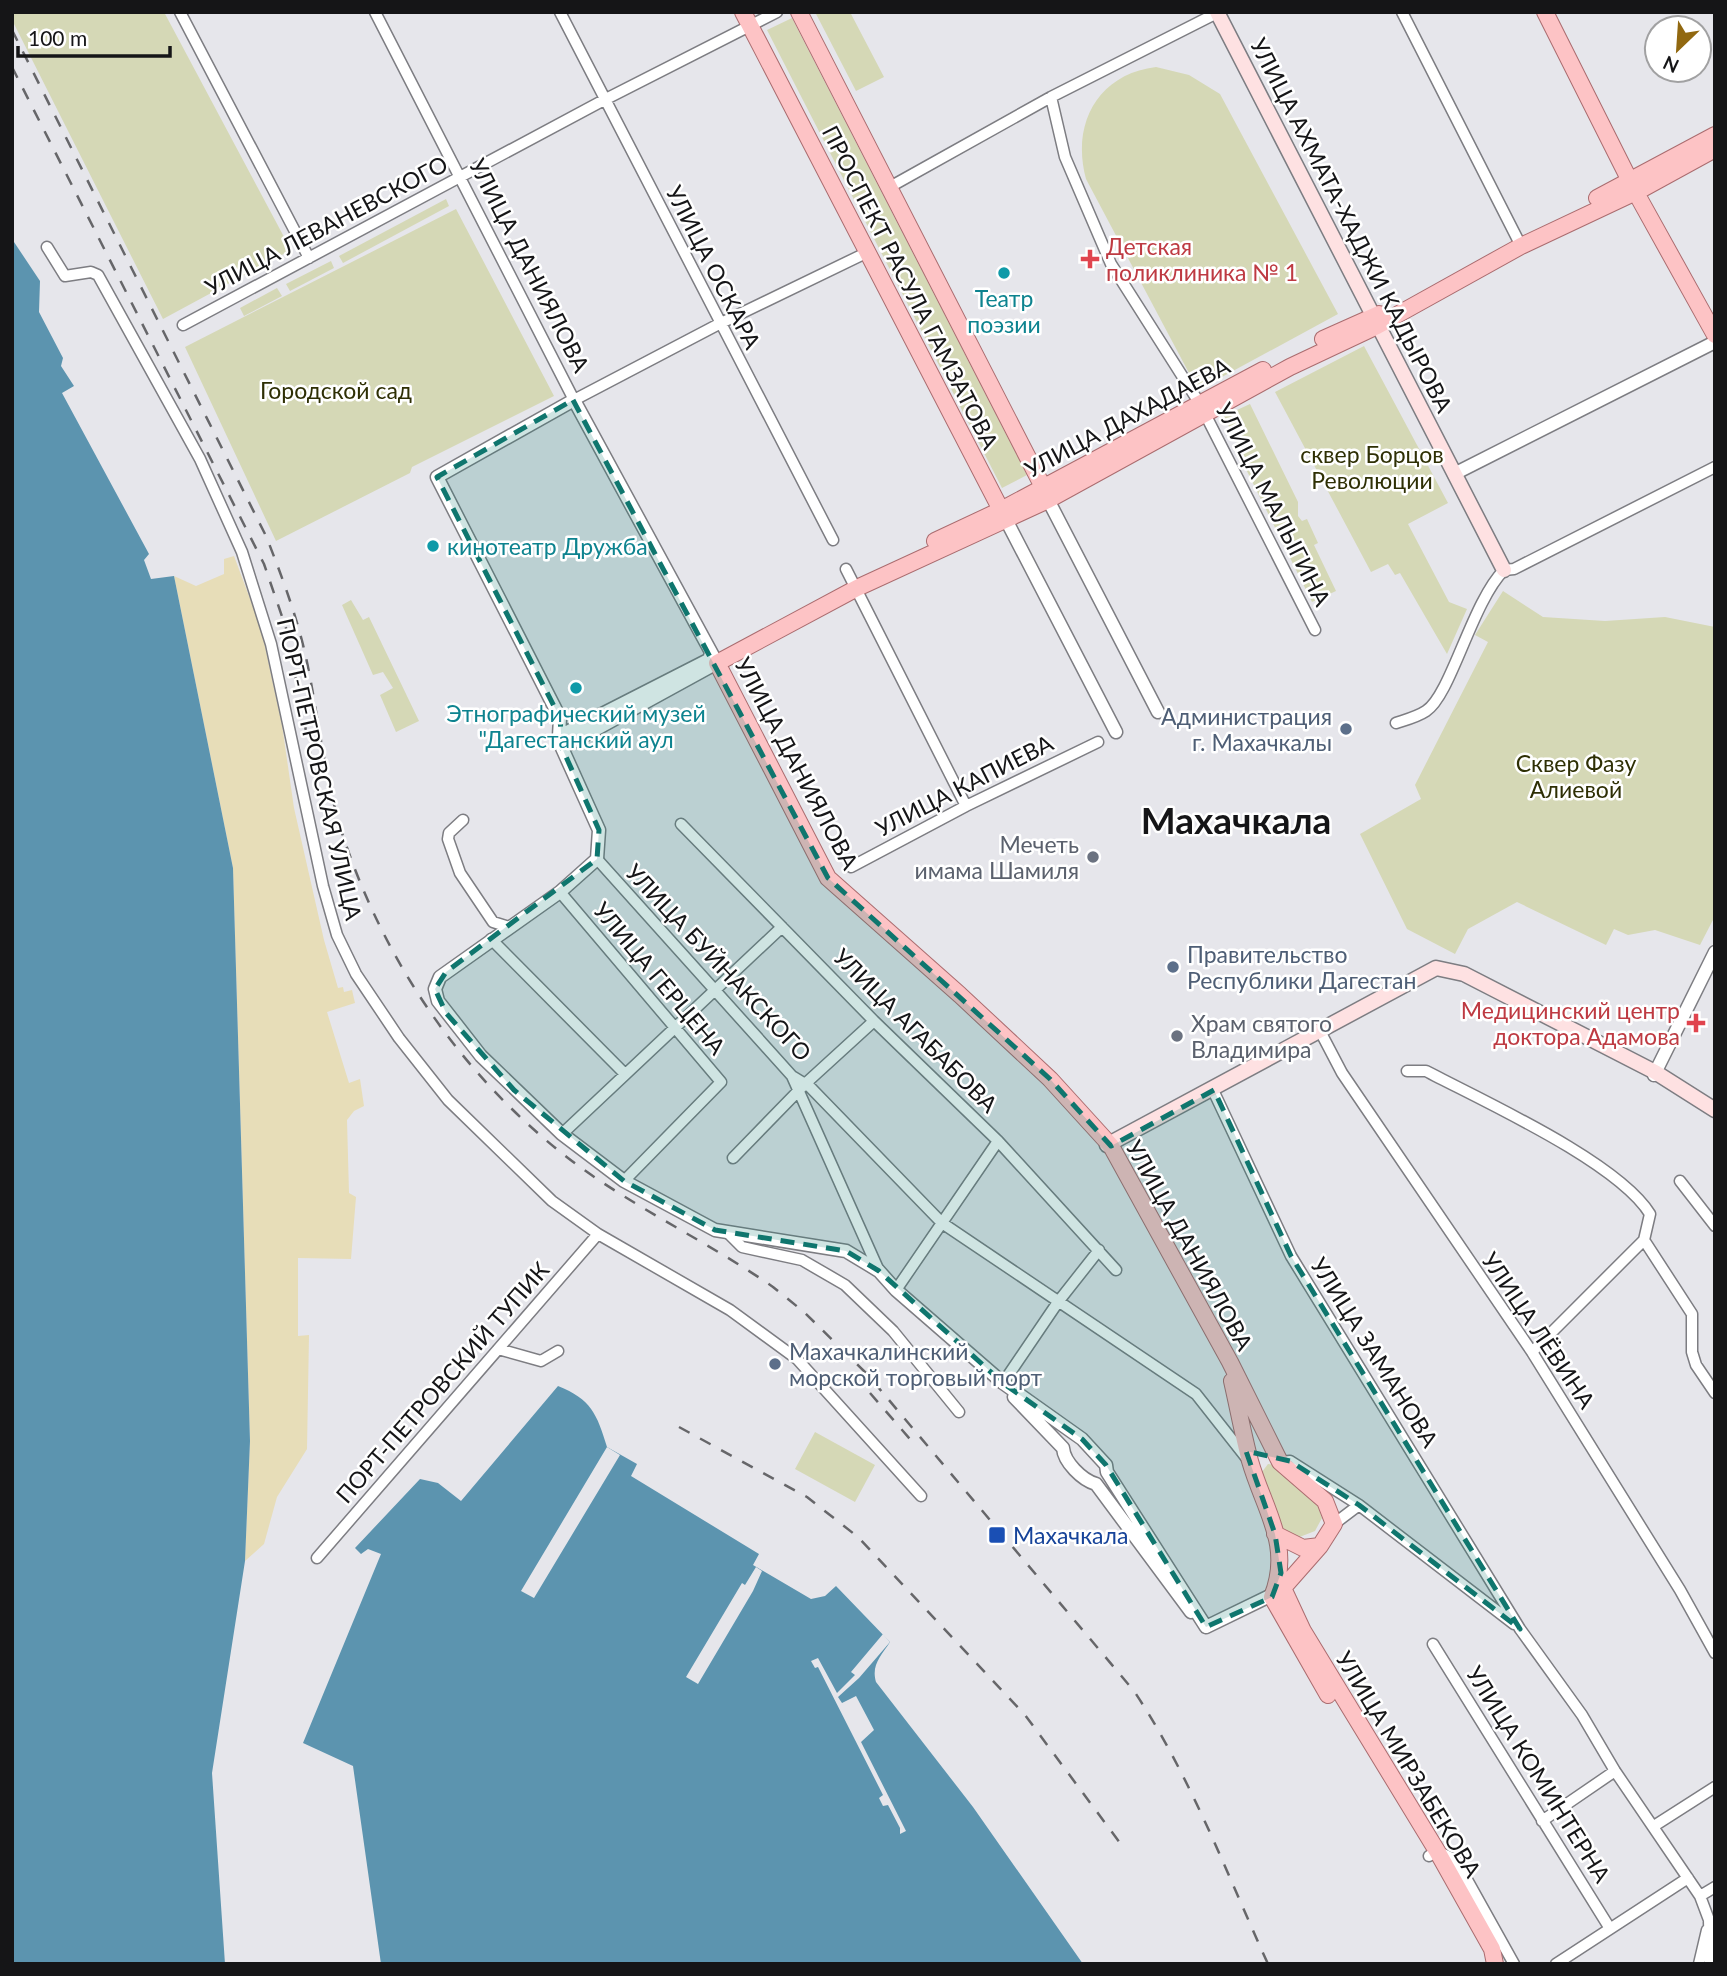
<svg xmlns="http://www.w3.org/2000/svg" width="1727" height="1976" font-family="Lato,sans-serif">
	<rect width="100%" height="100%" fill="#e6e6eb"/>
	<path fill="#d5d8b6" d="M 12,12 L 164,12 L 291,250 L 163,319 L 12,20 Z
		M 815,12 L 850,12 L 884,77 L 856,91 Z
		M 792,18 L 1027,475 L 1002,488 L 767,30 Z
		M 1156,67 L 1189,75 L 1220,94 L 1338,314 L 1198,390 L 1086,179 C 1071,124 1098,74 1156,67 Z
		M 446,199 L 449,206 L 343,263 L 339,256 Z
		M 456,209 L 554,396 L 412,467 L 410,473 L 276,541 L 185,347 Z
		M 331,261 L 334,268 L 290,291 L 286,284 Z
		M 277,288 L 282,296 L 244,316 L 240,308 Z
		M 1364,346 L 1448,503 L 1408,524 L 1449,602 L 1467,609 L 1447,654 L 1400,573 L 1395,575 L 1388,564 L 1371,572 L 1275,392 Z
		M 1250,404 L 1298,502 L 1298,516 L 1302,521 L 1307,519 L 1318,543 L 1314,545 L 1336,591 L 1312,602 L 1234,445 L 1237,443 L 1224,416 Z
		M 1503,591 L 1543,617 L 1605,621 L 1665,617 L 1715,627 L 1715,916 L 1700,945 L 1655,930 L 1628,935 L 1614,929 L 1606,945 L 1517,902 L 1468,929 L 1455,954 L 1407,929 L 1360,834 L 1421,799 L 1415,785 L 1488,642 L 1475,635 Z
		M 351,600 L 363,620 L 369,617 L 419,721 L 396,732 L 380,695 L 393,688 L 383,672 L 373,675 L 342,605 Z
		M 815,1432 L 875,1465 L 855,1502 L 795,1469 Z
		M 1268,1464 L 1275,1465 L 1318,1506 L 1322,1518 L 1315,1531 L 1297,1538 L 1280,1528 L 1262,1472 Z"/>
	<path fill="#e7ddb8" d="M 234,556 L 261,628 L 282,725 L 294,808 L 324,940 L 338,988 L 343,987 L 344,992 L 352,990 L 355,1003 L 327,1012 L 349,1083 L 360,1079 L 364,1106 L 354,1111 L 347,1120 L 349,1193 L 356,1197 L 351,1259 L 298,1258 L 298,1336 L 309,1335 L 307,1449 L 277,1497 L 264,1544 L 245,1561 L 250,1441 L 233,868 L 174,576 L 196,586 L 224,574 L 224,559 Z"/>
	<path fill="#5c94af" d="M 12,239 L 40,281 L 39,312 L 63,358 L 61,366 L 74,386 L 62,393 L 149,554 L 144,560 L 151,579 L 174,576 L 233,868 L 250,1441 L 245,1561 L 212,1773 L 225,1964 L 12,1964 Z
		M 558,1386 C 591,1399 597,1414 607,1447 L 637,1464 L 631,1476 L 759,1554 L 753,1565 L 811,1599 L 825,1596 L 836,1586 L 890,1642 C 881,1656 871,1665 876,1682 L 973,1807 L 1083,1964 L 381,1964 L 353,1766 L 303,1743 L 381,1554 L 368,1549 L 361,1554 L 355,1548 L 420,1479 L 438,1483 L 461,1501 Z"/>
	<path fill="#e6e6eb" d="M 607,1447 L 620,1455 L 534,1598 L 521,1591 Z
		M 756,1567 L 762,1571 L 753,1591 L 698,1684 L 686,1677 L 742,1583 L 745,1585 Z
		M 883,1634 L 890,1642 L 859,1678 L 838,1697 L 842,1703 L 856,1696 L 874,1730 L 861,1742 L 906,1831 L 900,1834 L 900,1828 L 888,1805 L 883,1806 L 879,1798 L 883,1795 L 818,1667 L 815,1668 L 811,1661 L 818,1658 L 837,1693 L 855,1675 L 851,1672 Z"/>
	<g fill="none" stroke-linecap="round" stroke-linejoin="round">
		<g stroke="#7d7d82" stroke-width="13">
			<path id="minor" d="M 180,12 L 309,258
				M 375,12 L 574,400 L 719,324 L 868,252
				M 560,12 L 833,540
				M 1402,12 L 1518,240
				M 1051,97 L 1065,157 L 1111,264 L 1200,404 L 1315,630
				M 888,188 L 1051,97 L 1219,12
				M 47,247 L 65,276 L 91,272 L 98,275 L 200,459 L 242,552 L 271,644 L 323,886 L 337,935 L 356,974 L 399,1038 L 448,1100 L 552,1201 L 598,1234 L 730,1310 L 797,1359 L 921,1496
				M 183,325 L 604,100 L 777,12
				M 846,569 L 966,806
				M 1396,723 C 1405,720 1417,717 1426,711 C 1451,695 1472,602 1504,570 L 1514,569 L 1715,467
				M 463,820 L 449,833 L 448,839 L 460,873 L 493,922 L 509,927
				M 681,824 L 874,1021 L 998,1141 L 1116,1270
				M 597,859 L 792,1076 L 810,1087 L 942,1223 L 1196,1394 L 1248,1460
				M 851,867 L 966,806 L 1098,742
				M 560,892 L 721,1082 L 624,1181
				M 491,939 L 625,1074
				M 1320,1031 L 1342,1073 L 1532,1352 L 1680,1590 L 1715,1653
				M 1407,1071 L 1426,1071 C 1483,1101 1618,1162 1650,1214 L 1644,1240 L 1692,1314 L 1692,1352 L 1696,1365 L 1715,1393
				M 792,1076 L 879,1271
				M 1212,1088 L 1291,1256 L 1520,1629 L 1582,1715 L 1615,1771 L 1700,1896 L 1709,1920 L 1710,1964
				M 562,1134 L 782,927
				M 733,1158 L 805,1084 L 874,1021
				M 1680,1181 L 1715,1226
				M 727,1232 L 742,1247 L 802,1260 L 845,1285 L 893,1331 L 959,1412
				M 896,1290 L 998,1141
				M 498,1349 L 541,1361 L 558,1351
				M 1532,1352 L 1644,1240
				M 1003,1383 L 1058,1302 L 1099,1250
				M 1280,1462 L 1290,1461 L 1359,1505 L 1514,1624
				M 1334,1524 L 1359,1505
				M 317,1558 L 598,1234
				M 1433,1644 L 1609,1927
				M 1542,1821 L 1615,1771
				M 1654,1826 L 1715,1787
				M 1429,1856 L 1437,1851 L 1456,1860 L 1514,1964
				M 1700,1896 L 1715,1887
				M 1556,1964 L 1688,1878
				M 1699,1964 L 1707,1930"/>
		</g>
		<g stroke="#7d7d82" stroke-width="15">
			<path id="tertiary" d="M 1454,474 L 1715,342
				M 1044,492 L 1158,712
				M 1002,512 L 1116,732
				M 559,736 L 712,658 L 710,656
				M 562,748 L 717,663 L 574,400 L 437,477 L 560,718 L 559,736 L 562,748 L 599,830 L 597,859 L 560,892 L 440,977 L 435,989 L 438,1001 L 481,1056 L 562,1134 L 624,1181 L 715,1230 L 846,1251 L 879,1271 L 896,1290 L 1003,1383 L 1082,1439 L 1106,1465 L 1107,1472 L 1206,1627
				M 1654,1075 L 1715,952
				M 1014,1397 L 1063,1448 C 1064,1462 1082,1480 1096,1484 L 1191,1612
				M 1206,1627 L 1278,1592"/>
		</g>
		<g stroke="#7d7d82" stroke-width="17">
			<path id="secondary" d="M 1217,12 L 1504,570
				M 1107,1145 L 1436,968 L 1464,974 L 1655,1072 L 1715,1110"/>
		</g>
		<g stroke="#aa6c6f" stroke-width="18">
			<path id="primary" d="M 743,12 L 1001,510
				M 799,12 L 1043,487
				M 1545,12 L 1635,191 L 1715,335
				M 1597,198 L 1715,135
				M 1323,339 L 1379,314
				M 935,541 L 1001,510 L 1263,370
				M 1232,1381 C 1238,1407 1243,1435 1250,1461 C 1264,1510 1293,1545 1272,1597 L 1328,1695
				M 1275,1534 L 1303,1548 L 1320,1546
				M 1495,1964 L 1492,1949 L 1437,1851 L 1303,1631 L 1283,1588 L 1320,1546 L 1334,1524 L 1325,1501 L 1280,1462 L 1230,1362 L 1111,1146 L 1050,1079 L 960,995 L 828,878 L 717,663 L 857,588 L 1048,500 L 1290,367 L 1377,326 L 1521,246 L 1642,189 L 1715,149"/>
		</g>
		<use href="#minor" stroke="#fff" stroke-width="10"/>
		<use href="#tertiary" stroke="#fff" stroke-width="12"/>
		<use href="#secondary" stroke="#fee1e2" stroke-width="14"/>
		<use href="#primary" stroke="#fdc3c5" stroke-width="16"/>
		<path stroke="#666669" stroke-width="2.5" stroke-dasharray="12 12" stroke-linecap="butt" d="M 12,30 L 266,536 C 283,579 299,622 308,667 C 319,722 325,779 342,833 C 384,961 460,1074 568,1158 C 632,1207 707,1241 773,1287 L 804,1312 L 867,1374 L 1134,1691 C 1190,1775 1226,1872 1268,1964
			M 12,67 L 264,564 L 286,628 L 312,762
			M 870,1393 L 916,1446
			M 679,1427 L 807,1497 L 858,1537 L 1025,1715 L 1123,1847"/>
	</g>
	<path fill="#0f766e" fill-opacity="0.2" stroke="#0f766e" stroke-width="5" stroke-dasharray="14 9" stroke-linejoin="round" d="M 573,400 L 828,878 L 1050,1079 L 1111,1146 L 1214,1090 L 1291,1256 L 1520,1629 L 1359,1505 L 1290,1461 L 1246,1451 L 1275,1534 L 1281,1573 L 1272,1597 L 1206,1627 L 1106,1465 L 1082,1439 L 1003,1383 L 879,1271 L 846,1251 L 715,1230 L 624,1181 L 514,1090 L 446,1013 L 435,989 L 446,972 L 597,859 L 599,830 L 562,748 L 560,718 L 437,477 Z"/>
	<g fill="#e0444e" stroke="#fff" stroke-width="2.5">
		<path d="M1086.5 248.5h7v7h7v7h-7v7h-7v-7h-7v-7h7z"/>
		<path d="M1692.5 1012.5h7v7h7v7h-7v7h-7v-7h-7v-7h7z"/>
	</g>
	<g fill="#0f9aa8" stroke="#fff" stroke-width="2.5">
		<circle cx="1004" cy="273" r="7"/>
		<circle cx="433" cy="546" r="7"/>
		<circle cx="576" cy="688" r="7"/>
	</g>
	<g fill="#5c6f8a" stroke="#fff" stroke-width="2.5">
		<circle cx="1346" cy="729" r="7"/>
		<circle cx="1173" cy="967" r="7"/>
		<circle cx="775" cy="1364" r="7"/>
	</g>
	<g fill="#6b7280" stroke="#fff" stroke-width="2.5">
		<circle cx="1093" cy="857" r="7"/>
		<circle cx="1177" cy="1036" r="7"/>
	</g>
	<rect fill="#1a4fb4" stroke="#fff" stroke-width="2.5" x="988" y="1526" width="18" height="18" rx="3.5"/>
	<g text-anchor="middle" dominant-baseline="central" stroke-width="5" stroke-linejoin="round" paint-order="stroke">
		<g font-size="23" fill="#151517" stroke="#fff">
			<text transform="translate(326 225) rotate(-28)">УЛИЦА ЛЕВАНЕВСКОГО</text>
			<text transform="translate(1352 225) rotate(63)">УЛИЦА АХМАТА-ХАДЖИ КАДЫРОВА</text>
			<text transform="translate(530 265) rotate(63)">УЛИЦА ДАНИЯЛОВА</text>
			<text transform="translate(714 267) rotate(63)">УЛИЦА ОСКАРА</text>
			<text transform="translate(911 287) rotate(63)">ПРОСПЕКТ РАСУЛА ГАМЗАТОВА</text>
			<text transform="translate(1127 417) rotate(-28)">УЛИЦА ДАХАДАЕВА</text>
			<text transform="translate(1274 504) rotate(63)">УЛИЦА МАЛЫГИНА</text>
			<text transform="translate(797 763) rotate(62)">УЛИЦА ДАНИЯЛОВА</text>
			<text transform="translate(320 769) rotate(77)">ПОРТ-ПЕТРОВСКАЯ УЛИЦА</text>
			<text transform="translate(964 785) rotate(-27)">УЛИЦА КАПИЕВА</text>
			<text transform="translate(719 962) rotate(47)">УЛИЦА БУЙНАКСКОГО</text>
			<text transform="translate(660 978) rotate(50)">УЛИЦА ГЕРЦЕНА</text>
			<text transform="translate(916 1030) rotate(45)">УЛИЦА АГАБАБОВА</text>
			<text transform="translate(1190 1245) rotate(61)">УЛИЦА ДАНИЯЛОВА</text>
			<text transform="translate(1539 1330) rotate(56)">УЛИЦА ЛЁВИНА</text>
			<text transform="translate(1375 1352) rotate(58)">УЛИЦА ЗАМАНОВА</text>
			<text transform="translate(442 1382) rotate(-49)">ПОРТ-ПЕТРОВСКИЙ ТУПИК</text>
			<text transform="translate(1409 1764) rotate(59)">УЛИЦА МИРЗАБЕКОВА</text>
			<text transform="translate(1539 1774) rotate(58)">УЛИЦА КОМИНТЕРНА</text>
		</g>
		<g font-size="23" fill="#be3a42" stroke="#fff" text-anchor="start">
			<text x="1106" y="246">Детская<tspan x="1106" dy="26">поликлиника № 1</tspan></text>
			<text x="1680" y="1010" text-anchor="end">Медицинский центр<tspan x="1680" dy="26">доктора Адамова</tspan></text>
		</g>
		<g font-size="23" fill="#0d838f" stroke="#fff">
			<text x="1004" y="298">Театр<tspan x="1004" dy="26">поэзии</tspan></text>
			<text x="447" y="546" text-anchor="start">кинотеатр Дружба</text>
			<text x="576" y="713">Этнографический музей<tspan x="576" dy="26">"Дагестанский аул</tspan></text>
		</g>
		<g font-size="23" fill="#2e2f04" stroke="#fff">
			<text x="336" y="390">Городской сад</text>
			<text x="1372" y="454">сквер Борцов<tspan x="1372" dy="26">Революции</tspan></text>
			<text x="1576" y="763">Сквер Фазу<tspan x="1576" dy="26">Алиевой</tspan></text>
		</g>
		<g font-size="23" fill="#4e5e75" stroke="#fff" text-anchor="start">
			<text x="1332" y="716" text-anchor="end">Администрация<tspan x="1332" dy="26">г. Махачкалы</tspan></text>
			<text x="1187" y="954">Правительство<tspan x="1187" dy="26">Республики Дагестан</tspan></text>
			<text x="789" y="1351">Махачкалинский<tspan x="789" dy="26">морской торговый порт</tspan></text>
		</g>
		<g font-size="23" fill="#5b616d" stroke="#fff" text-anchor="end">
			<text x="1079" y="844">Мечеть<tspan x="1079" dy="26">имама Шамиля</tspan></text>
			<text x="1191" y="1023" text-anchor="start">Храм святого<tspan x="1191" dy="26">Владимира</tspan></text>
		</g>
		<g font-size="23" fill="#164399" stroke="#fff" text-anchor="start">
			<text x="1013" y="1535">Махачкала</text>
		</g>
		<g font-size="37" font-weight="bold" fill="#151517" stroke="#fff">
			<text x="1236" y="819">Махачкала</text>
		</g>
	</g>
	<rect width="1727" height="1976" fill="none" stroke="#151517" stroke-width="28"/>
	<g transform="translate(1678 49) rotate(205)"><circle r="33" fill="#ffffff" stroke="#a1a1a2" stroke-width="2"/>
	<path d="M0-5L12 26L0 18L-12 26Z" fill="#916810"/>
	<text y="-10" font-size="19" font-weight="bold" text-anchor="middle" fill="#151517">N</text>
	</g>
	<path d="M18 46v10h152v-10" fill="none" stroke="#151517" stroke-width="3.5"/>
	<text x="28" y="46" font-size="21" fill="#151517" stroke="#ffffff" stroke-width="5" paint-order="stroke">100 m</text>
</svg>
